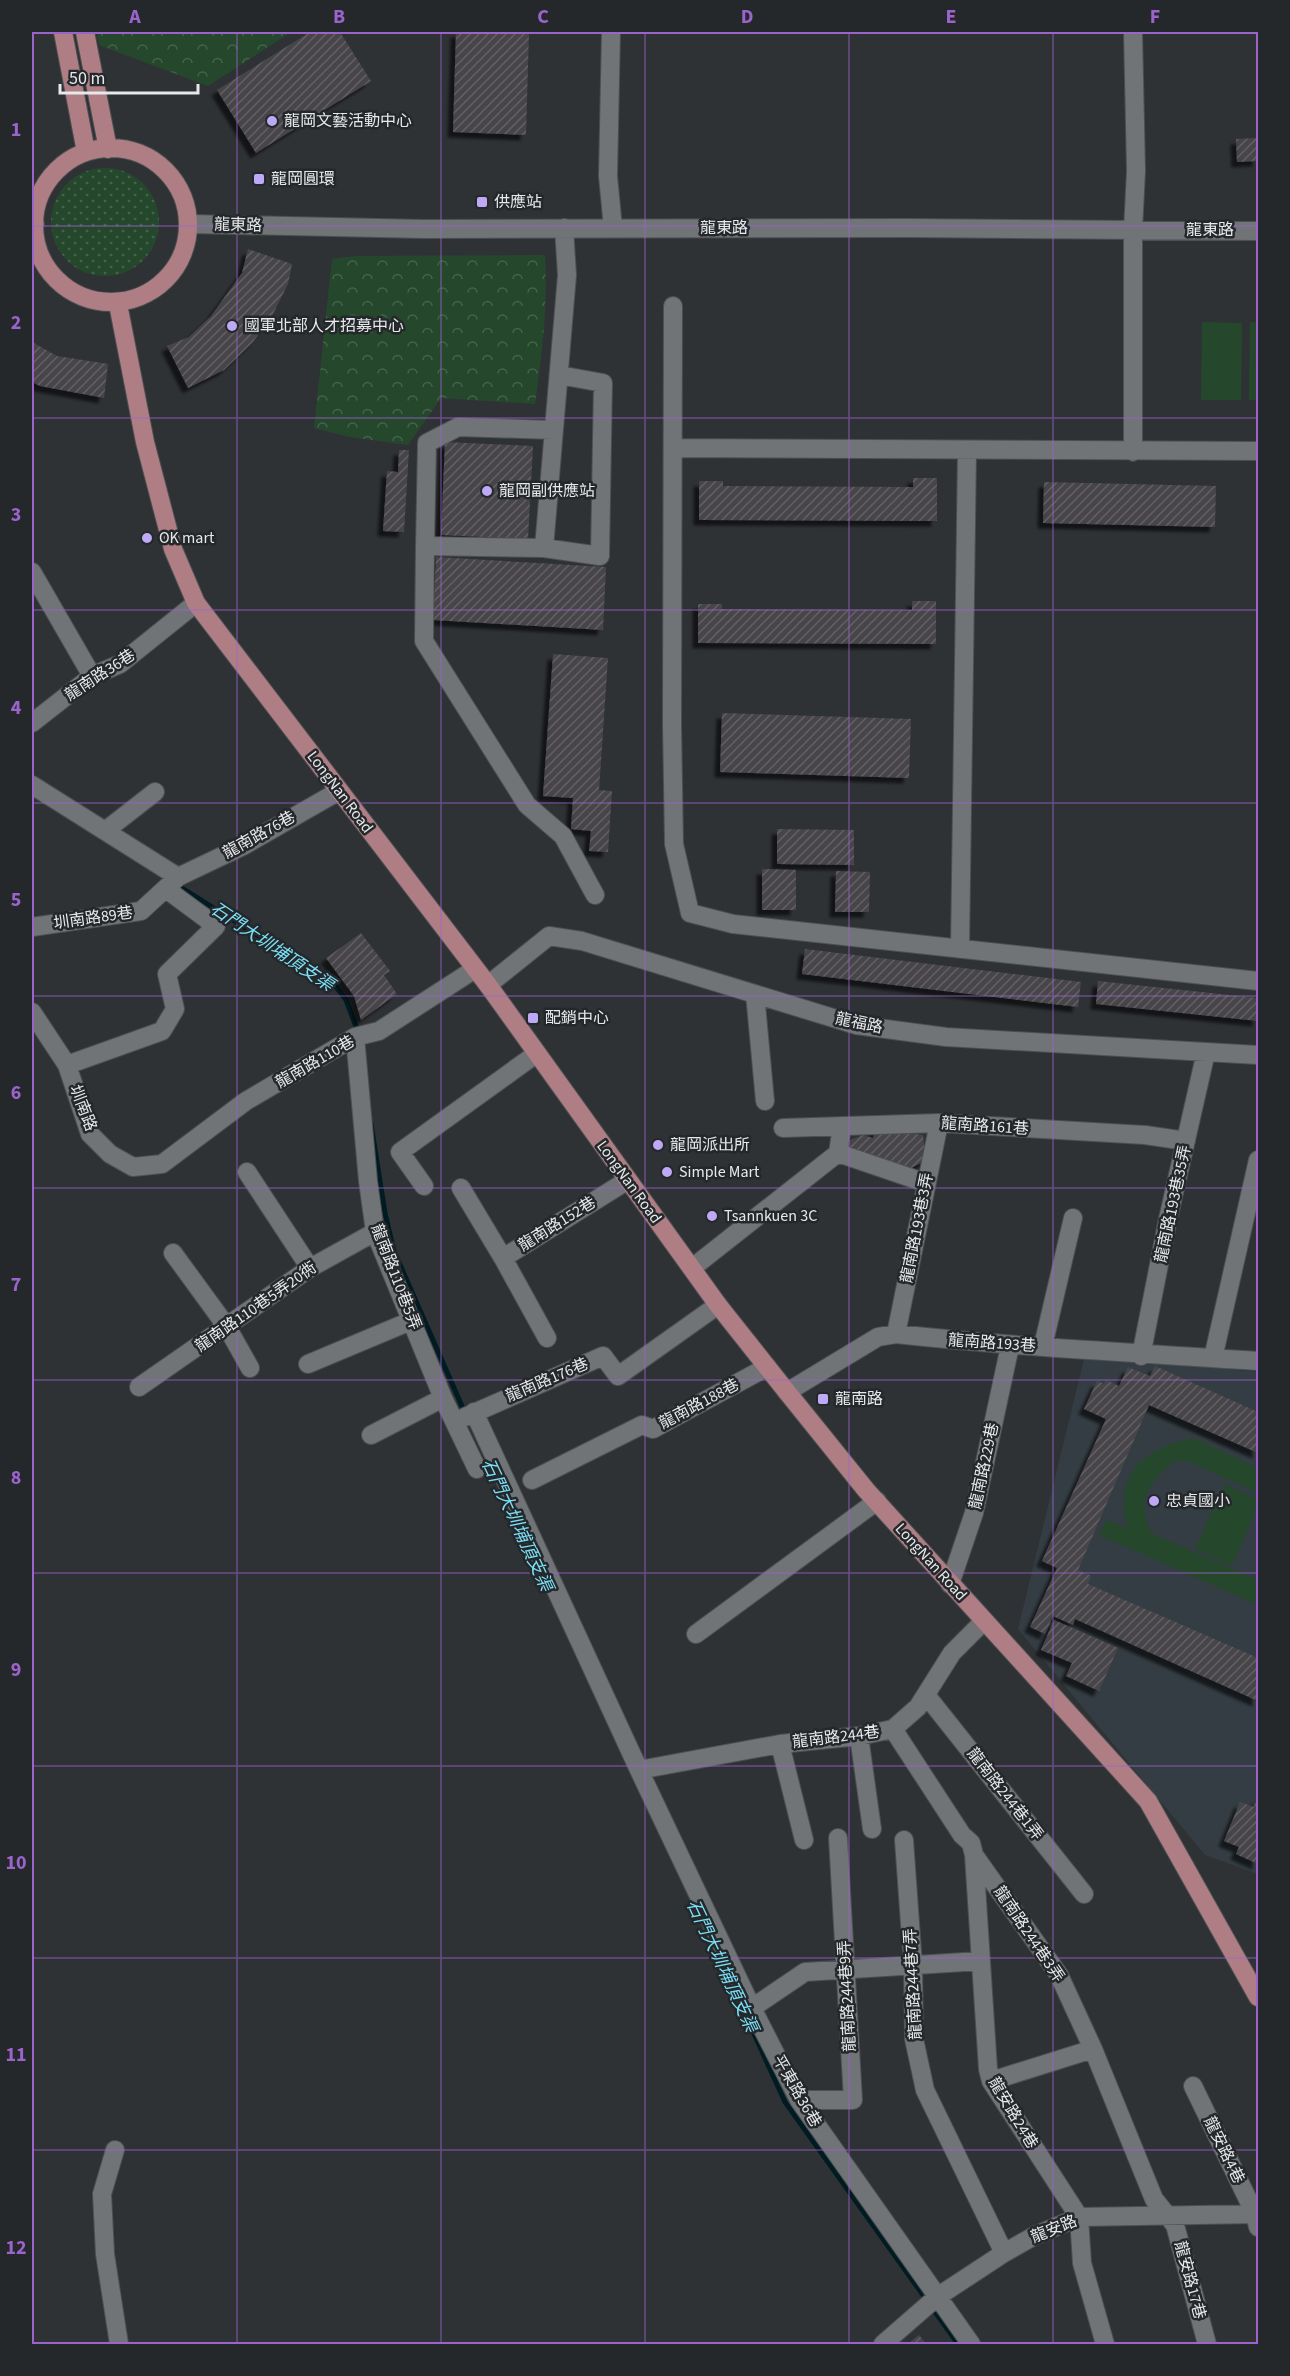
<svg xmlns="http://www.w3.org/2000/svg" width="1290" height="2376" font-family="'Source Sans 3','Noto Sans TC',sans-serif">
	<defs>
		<pattern id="grass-dots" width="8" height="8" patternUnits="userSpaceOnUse" patternTransform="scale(1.5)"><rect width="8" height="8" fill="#25482d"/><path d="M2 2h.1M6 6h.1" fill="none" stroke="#45624c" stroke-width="1.8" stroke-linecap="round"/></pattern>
		<pattern id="park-crowns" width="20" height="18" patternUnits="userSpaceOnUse" patternTransform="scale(1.5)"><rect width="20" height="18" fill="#25482d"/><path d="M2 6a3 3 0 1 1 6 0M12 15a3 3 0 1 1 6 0" fill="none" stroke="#45624c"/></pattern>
		<pattern id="building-hatch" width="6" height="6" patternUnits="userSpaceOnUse" patternTransform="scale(1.5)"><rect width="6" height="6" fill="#474549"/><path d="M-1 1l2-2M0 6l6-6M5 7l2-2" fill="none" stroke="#626063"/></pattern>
		<filter id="shadow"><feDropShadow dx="-5.5" dy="5.5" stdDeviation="1.5" flood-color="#0009"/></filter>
	</defs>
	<rect width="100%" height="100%" fill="#2f3235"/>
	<path fill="#343d43" d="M 1085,1355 L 1258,1372 L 1258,1874 L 1205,1855 L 1018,1629 Z"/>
	<path fill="url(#grass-dots)" d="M51 222a54 54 0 1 1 108 0a54 54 0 1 1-108 0Z"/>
	<path fill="url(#park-crowns)" d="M 97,32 L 291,32 L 208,86 L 99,45 Z
		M 545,255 C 548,304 542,355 535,404 L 441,398 L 408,445 L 350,437 L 314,428 L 332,259 L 356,256 Z"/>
	<path fill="#25482d" d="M 1202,322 L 1242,323 L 1241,400 L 1201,400 Z
		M 1250,322 L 1258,322 L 1258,400 L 1249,400 Z
		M 1194,1438 L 1258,1468 L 1258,1493 L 1188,1461 L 1174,1461 C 1148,1484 1136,1498 1151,1533 L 1258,1580 L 1258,1605 L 1099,1535 L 1107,1520 L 1127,1528 C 1126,1516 1122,1502 1125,1490 C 1132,1457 1164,1444 1194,1438 Z
		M 1224,1484 L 1258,1499 L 1258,1506 L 1232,1566 L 1195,1549 Z"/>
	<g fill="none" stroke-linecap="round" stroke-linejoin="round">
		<path stroke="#001c22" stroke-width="5" d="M 174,883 L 333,983 L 346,1000 L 358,1032
			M 371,1124 L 385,1213 L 394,1251 L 465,1413
			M 745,2014 L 785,2102 L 958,2344"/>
	</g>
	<path fill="url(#building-hatch)" filter="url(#shadow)" d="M 310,32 L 340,32 L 371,81 L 256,153 L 217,90 Z
		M 456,32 L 529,32 L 526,135 L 453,132 Z
		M 1258,138 L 1258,161 L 1237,162 L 1236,139 Z
		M 248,249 L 292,264 L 288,284 L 273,314 L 253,342 L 224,370 L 188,388 L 167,346 L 189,337 L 211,316 L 242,273 Z
		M 32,342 L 57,356 L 108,364 L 104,398 L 40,386 L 32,382 Z
		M 445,442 L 533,446 L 528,539 L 441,535 Z
		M 399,450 L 409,450 L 404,532 L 383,531 L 387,471 L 398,472 Z
		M 913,478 L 937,478 L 937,521 L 699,520 L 699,481 L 723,481 L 723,486 L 913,487 Z
		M 1044,482 L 1216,486 L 1215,527 L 1043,523 Z
		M 436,557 L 606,567 L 603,630 L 433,620 Z
		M 912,601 L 936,601 L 936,644 L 698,643 L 698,604 L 722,604 L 722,609 L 912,610 Z
		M 553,654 L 608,658 L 599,790 L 612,791 L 608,852 L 589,851 L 591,831 L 571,829 L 573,798 L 543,796 Z
		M 722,713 L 911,719 L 909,778 L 720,772 Z
		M 777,829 L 854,830 L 854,865 L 777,864 Z
		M 762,869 L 796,870 L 796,910 L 762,910 Z
		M 836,871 L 870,872 L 869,912 L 835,912 Z
		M 361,933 L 390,971 L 384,975 L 397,994 L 361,1020 L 354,996 L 326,958 Z
		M 805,949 L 1081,982 L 1078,1007 L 802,974 Z
		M 1098,981 L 1258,998 L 1258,1021 L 1096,1004 Z
		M 875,1129 L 923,1135 L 926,1160 L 908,1170 L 847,1153 L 850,1140 L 863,1135 L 873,1138 Z
		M 1155,1366 L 1258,1412 L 1258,1453 L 1149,1405 L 1078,1570 L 1091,1576 L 1088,1584 L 1258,1658 L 1258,1701 L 1075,1619 L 1073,1625 L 1053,1616 L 1045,1634 L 1030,1627 L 1057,1568 L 1042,1561 L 1106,1419 L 1084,1409 L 1097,1381 L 1104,1384 L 1106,1380 L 1119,1386 L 1128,1367 L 1150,1376 Z
		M 1054,1620 L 1118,1648 L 1099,1691 L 1066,1676 L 1072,1663 L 1041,1650 Z
		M 1258,1796 L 1258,1864 L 1236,1854 L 1239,1847 L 1224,1841 L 1240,1802 L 1254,1807 Z
		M 919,2335 L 926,2344 L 907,2344 Z"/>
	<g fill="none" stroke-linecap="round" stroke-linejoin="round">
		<g stroke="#4d5052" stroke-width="20">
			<path id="minor" d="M 611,32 L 608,176 L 613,228
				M 32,224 L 35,224
				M 190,224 L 424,229 L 909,228 L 1258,231
				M 564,228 L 567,275 L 544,548 L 425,546 L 424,641 L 527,805 L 563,836 L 595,895
				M 32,238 L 33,237
				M 673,306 L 672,724 L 674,844 L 690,913 L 733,924 L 1258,981
				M 674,448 L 1258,451
				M 1133,452 L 1133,230 L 1136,171 L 1133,32
				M 425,546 L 427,443 L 458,427 L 554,430
				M 544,548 L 600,556 L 603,383 L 559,375
				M 32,572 L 92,676
				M 32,723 L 92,676 L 120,664 L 196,603
				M 32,785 L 178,877
				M 105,831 L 155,792
				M 32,927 L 141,911 L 178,877 L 243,846 L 339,791
				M 960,949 L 967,451
				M 488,985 L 549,936 L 582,941 L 856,1025 L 946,1037 L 1258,1055
				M 755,994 L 765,1101
				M 32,1012 L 67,1065 L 90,1134 L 110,1154 L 133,1167 L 162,1164 L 246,1101 L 355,1037 L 379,1031 L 475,969
				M 355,1037 L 368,1181 L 375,1232 L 443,1398 L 477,1469
				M 67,1065 L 162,1031 L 175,1009 L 167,974 L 216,926 L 166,889
				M 783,1128 L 939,1123 L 1145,1135 L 1186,1141
				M 838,1153 L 926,1183
				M 247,1172 L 310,1268
				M 424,1186 L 400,1152 L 536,1054
				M 461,1188 L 503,1258
				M 173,1253 L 227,1327 L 250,1368
				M 692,1268 L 838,1153 L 842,1126
				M 896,1334 L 939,1123
				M 547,1338 L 503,1258 L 628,1180
				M 1043,1346 L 1073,1218
				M 1141,1356 L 1168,1219 L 1206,1052
				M 1213,1358 L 1258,1160
				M 308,1364 L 413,1320
				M 139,1387 L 310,1268 L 375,1232
				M 787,1392 L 878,1337 L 896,1334 C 1017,1347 1137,1353 1258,1361
				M 474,1412 L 639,1770 L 752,2008 L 799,2100 L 971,2344
				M 465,1417 L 603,1356 L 618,1376 L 718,1305
				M 371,1435 L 443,1398
				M 532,1480 L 642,1425 L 653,1429 L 767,1367
				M 950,1584 L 974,1513 L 1010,1346
				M 696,1634 L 877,1501
				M 926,1695 L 1084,1894
				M 893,1729 L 962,1835 L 971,1843 L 974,1855 L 1059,1975 L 1093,2049 L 1154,2199 L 1175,2225 L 1207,2344
				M 859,1736 L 872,1829
				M 780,1744 L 804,1840
				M 639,1770 L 780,1744 L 859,1736 L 893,1729 L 918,1707 L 952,1653 L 984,1621
				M 904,1840 L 913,1965 L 914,2039 L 925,2090 L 1004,2253
				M 974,1855 L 988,2069 L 991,2081 L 1079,2217 L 1082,2263 L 1105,2344
				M 752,2008 L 805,1972 L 980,1961
				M 991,2081 L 1093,2049
				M 1193,2086 L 1255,2214 L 1258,2227
				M 799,2100 L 853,2100 L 838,1838
				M 115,2150 L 102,2194 L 105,2254 L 119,2344
				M 883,2344 L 937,2297 L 1004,2253 L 1034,2236 L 1079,2217 L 1258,2214"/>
		</g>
		<g stroke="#4d5052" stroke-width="20">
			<path id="major" d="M 63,32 L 86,152
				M 85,32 L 108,149
				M34 225a77 77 0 1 1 154 0a77 77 0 1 1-154 0Z
				M 118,304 L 145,442 L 173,549 L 196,603 L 488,985 L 718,1305 L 787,1392 L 866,1490 L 1148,1801 L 1258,1997"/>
		</g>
		<use href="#minor" stroke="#707477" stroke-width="18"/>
		<use href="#major" stroke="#af7e84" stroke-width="18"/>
	</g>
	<path fill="none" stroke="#9b64cc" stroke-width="1.5" stroke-opacity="0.55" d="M 237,32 L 237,2344M 441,32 L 441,2344M 645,32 L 645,2344M 849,32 L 849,2344M 1053,32 L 1053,2344M 32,226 L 1258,226M 32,418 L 1258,418M 32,610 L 1258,610M 32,803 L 1258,803M 32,996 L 1258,996M 32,1188 L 1258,1188M 32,1380 L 1258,1380M 32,1573 L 1258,1573M 32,1766 L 1258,1766M 32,1958 L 1258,1958M 32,2150 L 1258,2150"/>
	<g fill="#bda9f5" stroke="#25282b" stroke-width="2">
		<circle cx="272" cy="121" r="6"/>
		<rect x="253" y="173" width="12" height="12" rx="3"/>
		<rect x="476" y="196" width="12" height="12" rx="3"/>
		<circle cx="232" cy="326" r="6"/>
		<circle cx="487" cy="491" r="6"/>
		<circle cx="147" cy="538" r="6"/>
		<rect x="527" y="1012" width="12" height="12" rx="3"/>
		<circle cx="658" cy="1145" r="6"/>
		<circle cx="667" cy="1172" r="6"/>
		<circle cx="712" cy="1216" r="6"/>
		<rect x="817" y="1393" width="12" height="12" rx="3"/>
		<circle cx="1154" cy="1501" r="6"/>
	</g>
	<g text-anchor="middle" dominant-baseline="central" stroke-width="5" stroke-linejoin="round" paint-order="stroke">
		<g font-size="16" fill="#e6e8ea" stroke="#25282b" text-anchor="start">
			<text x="284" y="121">龍岡文藝活動中心</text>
			<text x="271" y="179">龍岡圓環</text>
			<text x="494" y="202">供應站</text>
			<text x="244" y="326">國軍北部人才招募中心</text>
			<text x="499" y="491">龍岡副供應站</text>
			<text x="159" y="538">OK mart</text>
			<text x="545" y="1018">配銷中心</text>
			<text x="670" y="1145">龍岡派出所</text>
			<text x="679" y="1172">Simple Mart</text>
			<text x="724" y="1216">Tsannkuen 3C</text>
			<text x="835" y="1399">龍南路</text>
			<text x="1166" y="1501">忠貞國小</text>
		</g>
		<g font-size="16" fill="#e6e8ea" stroke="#25282b">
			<text transform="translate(238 225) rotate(1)">龍東路</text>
			<text x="724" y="228">龍東路</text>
			<text x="1210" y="230">龍東路</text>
			<text transform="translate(100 675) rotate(-33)">龍南路36巷</text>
			<text transform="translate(340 792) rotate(53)">LongNan Road</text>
			<text transform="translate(259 835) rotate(-29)">龍南路76巷</text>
			<text transform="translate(93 918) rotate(-8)">圳南路89巷</text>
			<text transform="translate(859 1023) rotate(12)">龍福路</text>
			<text transform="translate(315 1062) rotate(-30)">龍南路110巷</text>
			<text transform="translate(83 1108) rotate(69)">圳南路</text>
			<text transform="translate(985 1126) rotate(4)">龍南路161巷</text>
			<text transform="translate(629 1182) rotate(54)">LongNan Road</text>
			<text transform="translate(1173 1204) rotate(-78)">龍南路193巷35弄</text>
			<text transform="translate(557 1224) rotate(-32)">龍南路152巷</text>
			<text transform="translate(917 1228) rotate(-79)">龍南路193巷3弄</text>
			<text transform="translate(396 1277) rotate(69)">龍南路110巷5弄</text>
			<text transform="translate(256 1307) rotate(-35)">龍南路110巷5弄20衖</text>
			<text transform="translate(992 1343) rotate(4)">龍南路193巷</text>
			<text transform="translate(547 1380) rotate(-23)">龍南路176巷</text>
			<text transform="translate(699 1404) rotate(-28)">龍南路188巷</text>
			<text transform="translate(984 1466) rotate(-78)">龍南路229巷</text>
			<text transform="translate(931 1562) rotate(48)">LongNan Road</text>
			<text transform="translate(836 1737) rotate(-7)">龍南路244巷</text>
			<text transform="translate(1005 1794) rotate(52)">龍南路244巷1弄</text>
			<text transform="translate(1029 1934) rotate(56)">龍南路244巷3弄</text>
			<text transform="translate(913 1984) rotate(-93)">龍南路244巷7弄</text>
			<text transform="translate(847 1996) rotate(-93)">龍南路244巷9弄</text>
			<text transform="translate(797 2091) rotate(60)">平東路36巷</text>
			<text transform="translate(1013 2113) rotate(59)">龍安路24巷</text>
			<text transform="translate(1224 2150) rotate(64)">龍安路4巷</text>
			<text transform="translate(1054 2229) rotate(-22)">龍安路</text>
			<text transform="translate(1190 2280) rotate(75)">龍安路17巷</text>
		</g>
		<g font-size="18" font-style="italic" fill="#7adff6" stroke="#25282b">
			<text transform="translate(272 947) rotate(34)">石門大圳埔頂支渠</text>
			<text transform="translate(517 1525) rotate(65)">石門大圳埔頂支渠</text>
			<text transform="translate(722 1966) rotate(65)">石門大圳埔頂支渠</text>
		</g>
	</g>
	<rect width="1290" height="2376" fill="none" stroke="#25282b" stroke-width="66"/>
	<path d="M60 84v9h138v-9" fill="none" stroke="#e6e8ea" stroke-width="3"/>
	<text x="69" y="84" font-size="18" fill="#e6e8ea" stroke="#25282b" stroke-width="4.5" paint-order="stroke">50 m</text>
	<rect x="33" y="33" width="1224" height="2310" fill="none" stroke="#9b64cc" stroke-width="2"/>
	<g font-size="20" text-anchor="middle" font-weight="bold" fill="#9b64cc">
		<text x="135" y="23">A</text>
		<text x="339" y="23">B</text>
		<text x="543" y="23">C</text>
		<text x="747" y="23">D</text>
		<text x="951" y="23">E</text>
		<text x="1155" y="23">F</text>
		<text x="16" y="136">1</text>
		<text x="16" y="329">2</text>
		<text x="16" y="521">3</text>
		<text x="16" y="714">4</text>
		<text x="16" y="906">5</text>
		<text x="16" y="1099">6</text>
		<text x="16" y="1291">7</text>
		<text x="16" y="1484">8</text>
		<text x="16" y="1676">9</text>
		<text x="16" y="1869">10</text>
		<text x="16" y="2061">11</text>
		<text x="16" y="2254">12</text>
	</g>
</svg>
